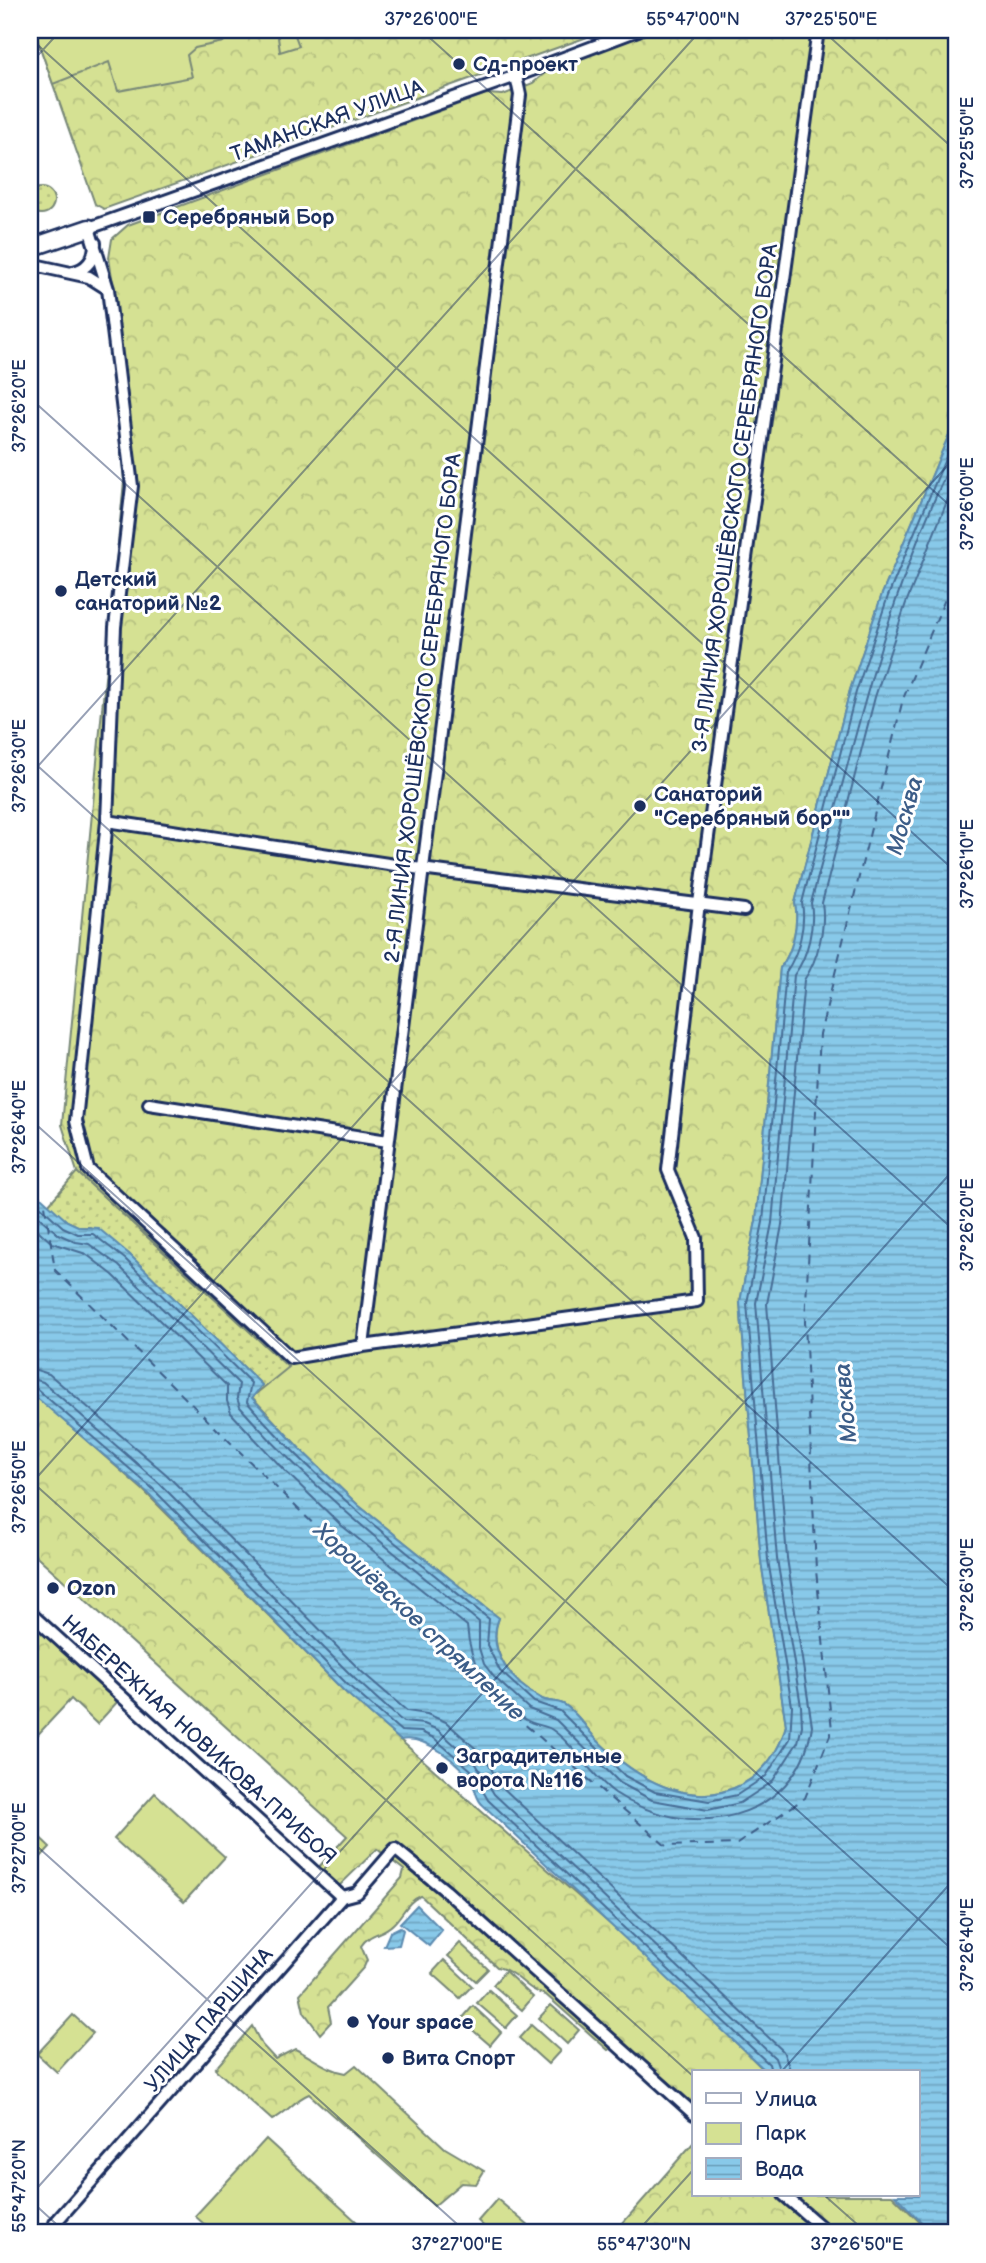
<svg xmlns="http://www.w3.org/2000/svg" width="986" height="2263" font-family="'Balsamiq Sans',sans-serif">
	<defs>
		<pattern id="grass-dots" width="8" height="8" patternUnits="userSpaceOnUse" patternTransform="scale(1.75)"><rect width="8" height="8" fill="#d5e193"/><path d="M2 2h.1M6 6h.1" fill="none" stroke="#b6c181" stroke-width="1.8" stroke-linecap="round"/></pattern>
		<pattern id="forest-crowns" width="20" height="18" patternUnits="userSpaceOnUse" patternTransform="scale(1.75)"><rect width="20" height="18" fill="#d5e193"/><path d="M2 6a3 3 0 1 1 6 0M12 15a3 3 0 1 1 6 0" fill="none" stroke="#b6c181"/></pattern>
		<pattern id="water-rules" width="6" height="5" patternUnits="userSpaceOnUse" patternTransform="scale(1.75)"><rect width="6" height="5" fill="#88c9e9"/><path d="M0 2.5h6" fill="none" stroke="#6ea4c0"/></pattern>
	</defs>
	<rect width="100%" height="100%" fill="#fff"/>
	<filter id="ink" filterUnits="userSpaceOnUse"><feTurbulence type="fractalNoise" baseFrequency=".0143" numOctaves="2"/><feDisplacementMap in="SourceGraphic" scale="14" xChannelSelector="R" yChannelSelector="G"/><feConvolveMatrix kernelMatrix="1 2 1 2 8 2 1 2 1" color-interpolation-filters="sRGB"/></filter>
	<g filter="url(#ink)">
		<path fill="url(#grass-dots)" stroke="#788878" stroke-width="2" d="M28 201a13 13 0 1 1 26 0a13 13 0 1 1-26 0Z
			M 77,1172 L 289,1368 L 252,1397 L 262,1385 L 129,1254 L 90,1227 L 80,1227 L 67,1221 L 48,1205 Z"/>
		<path fill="url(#forest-crowns)" stroke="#788878" stroke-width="2" d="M 34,30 L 607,30 L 104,209 L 95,204 Z
			M 657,30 L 956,30 L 956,418 L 882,594 L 850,690 L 795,903 C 799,923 793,952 780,968 L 756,1221 L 740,1302 L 761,1561 L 786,1725 C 781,1748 765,1772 743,1784 C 689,1812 634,1777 596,1739 C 587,1729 575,1710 563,1704 C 557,1701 549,1702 542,1699 C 513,1684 486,1651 499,1618 L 358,1505 L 302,1451 L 252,1397 L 289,1367 L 77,1172 L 62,1125 L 124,481 L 106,301 L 115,297 L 109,258 L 112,239 L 128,225 L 486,94 L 503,95 L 533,83 L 550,69 Z
			M 30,1391 L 143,1490 L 342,1689 L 660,1968 L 766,2072 L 694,2072 L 694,2104 L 630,2048 L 623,2044 L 608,2050 L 546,1995 C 526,1991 517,1971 497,1967 L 421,1896 C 407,1901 403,1915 393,1924 C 382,1935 369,1933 361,1946 L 367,1960 L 364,1967 L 328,2007 L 331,2022 L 320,2034 L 304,2012 L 300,1994 L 402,1878 L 404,1870 L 377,1849 L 338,1887 L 317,1869 L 347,1836 L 30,1550 Z
			M 30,1618 L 119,1700 L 97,1724 L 71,1699 L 30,1743 L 30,1680 L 37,1672 L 30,1665 Z
			M 252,2026 L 262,2045 L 275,2059 L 295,2049 C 312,2057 327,2070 346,2073 L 356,2065 L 445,2148 L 484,2171 L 476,2184 L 461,2183 L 434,2206 L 309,2094 C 294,2100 287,2113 272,2120 L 215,2069 Z
			M 694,2142 L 694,2195 L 892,2195 L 931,2233 L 614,2233 Z"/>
		<path fill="#d5e193" stroke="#788878" stroke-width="2" d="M 34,30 L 233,30 L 223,42 L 195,48 L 187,55 L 192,77 L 118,91 L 109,62 L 53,84 Z
			M 277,30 L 293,30 L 299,46 L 280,52 Z
			M 155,1793 L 225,1857 L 184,1902 L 114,1839 Z
			M 30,1828 L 50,1847 L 30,1869 Z
			M 460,1943 L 488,1969 L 476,1981 L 448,1956 Z
			M 444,1960 L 472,1986 L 460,1998 L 432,1973 Z
			M 505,1971 L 533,1997 L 522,2010 L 493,1985 Z
			M 489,1990 L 517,2015 L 506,2028 L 477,2003 Z
			M 551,2005 L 579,2030 L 567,2044 L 539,2018 Z
			M 473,2006 L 501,2032 L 490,2045 L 461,2020 Z
			M 73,2015 L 93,2033 L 57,2072 L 37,2054 Z
			M 531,2025 L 560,2051 L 548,2064 L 519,2038 Z
			M 266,2139 L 369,2233 L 214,2233 L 195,2216 Z
			M 497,2199 L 537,2233 L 491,2233 L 478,2221 Z"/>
		<path fill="url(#water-rules)" stroke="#5c8bb1" stroke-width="2" d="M 956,418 L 956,2233 L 932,2233 L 895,2195 L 918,2195 L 918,2072 L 767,2072 L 483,1805 C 476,1799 477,1793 473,1785 C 461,1763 425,1734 400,1740 L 344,1691 L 148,1493 L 30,1392 L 30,1187 L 67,1221 L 80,1227 L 98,1228 L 129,1254 L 262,1385 L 252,1398 L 302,1451 L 358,1505 L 499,1618 C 485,1651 513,1684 542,1699 C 549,1702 557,1701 563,1704 C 575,1710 587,1729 596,1739 C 634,1777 689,1812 743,1784 C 765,1772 781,1748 786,1725 L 761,1561 L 740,1302 L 756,1221 L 780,968 C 793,952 799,923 795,903 L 850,690 L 882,594 Z
			M 417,1905 L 442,1930 L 429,1946 L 400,1923 Z
			M 400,1927 L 403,1930 L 399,1945 L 384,1946 L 390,1932 Z"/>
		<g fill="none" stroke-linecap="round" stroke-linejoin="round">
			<path stroke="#476d96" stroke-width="2" d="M 30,1197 L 63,1227 L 78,1234 L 93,1234 L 125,1259 L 251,1383 L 247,1402 C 319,1485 404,1550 489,1619 L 487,1645 L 500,1671 L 534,1702 L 560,1711 L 625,1776 L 655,1792 L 709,1801 L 737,1795 L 766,1776 L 790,1739 L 792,1706 L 768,1560 L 747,1303 L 763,1222 L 786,972 C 799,953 806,925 802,903 L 856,692 L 888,596 L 956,433
				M 30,1209 L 58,1234 L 76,1242 L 89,1244 L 119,1266 L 239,1384 L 237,1398 L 240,1407 C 313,1490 394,1553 479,1622 L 479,1648 L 484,1664 L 494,1677 L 529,1709 L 556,1720 L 620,1783 L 652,1800 L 708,1810 L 740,1803 L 772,1782 L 798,1742 L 802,1726 L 801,1706 L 777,1559 L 756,1303 L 772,1223 L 794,975 C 808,957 815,925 811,903 C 852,751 886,595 956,453
				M 30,1223 L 52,1243 L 86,1254 L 113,1275 L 227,1386 L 227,1401 L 231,1413 L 284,1470 L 341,1525 L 467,1626 C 470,1667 489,1698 526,1720 C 534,1725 544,1725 551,1729 C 574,1744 591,1776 615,1793 C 688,1842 797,1824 812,1726 L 787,1558 L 767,1304 L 782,1225 L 804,980 C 818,960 826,926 822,903 L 875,697 L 906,603 L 956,479
				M 30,1368 L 49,1374 L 166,1474 L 362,1672 L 407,1711 L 427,1714 L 446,1722 L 484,1756 L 501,1786 L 783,2051 L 791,2072
				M 30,1378 L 43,1382 L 158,1482 L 355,1679 L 403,1722 L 424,1724 L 438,1730 L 476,1764 L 494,1794 L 775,2058 L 780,2072
				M 30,1387 L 37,1389 L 152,1488 L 349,1686 L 401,1731 L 421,1732 L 434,1738 L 471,1770 L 488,1800 L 769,2064 L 771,2072"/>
			<path stroke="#3c5d88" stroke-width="2" stroke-dasharray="9 7" stroke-linecap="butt" d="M 30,1202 L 45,1205 L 55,1270 L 464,1672 L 666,1846 L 737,1844 L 805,1798 L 832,1730 L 816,1570 L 805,1322 L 820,1034 L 903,699 L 956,573"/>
			<g stroke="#1b2f5e" stroke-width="16">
				<path id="street" d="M 638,30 L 516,76 L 89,228 L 108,289 L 132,486 L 115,627 L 107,821 L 76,1121 L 88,1169 L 291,1358 L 363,1346 L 697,1301 L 696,1238 L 668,1170 L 699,903 L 818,30
					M 30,264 L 89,277 L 108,289
					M 73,272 C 88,269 95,258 95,243
					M 107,821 L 421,869 L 744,910
					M 149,1104 L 388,1141
					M 363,1346 L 520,95 L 516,76
					M 30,1613 L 342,1897
					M 784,2195 L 828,2233
					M 55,2223 L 342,1897 L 357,1893 L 395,1849 L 446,1891 L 694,2114"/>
			</g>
			<g stroke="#1b2f5e" stroke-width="21">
				<path id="secondary" d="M 30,248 L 89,228"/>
			</g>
			<use href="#street" stroke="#fff" stroke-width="10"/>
			<use href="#secondary" stroke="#fff" stroke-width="16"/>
		</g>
	</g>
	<path fill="none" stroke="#1b2f5e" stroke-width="2" stroke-opacity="0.45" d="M 421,30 L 956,511M 822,30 L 956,151M 30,38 L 956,872M 30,64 L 61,30M 30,398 L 956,1232M 30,759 L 956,1593M 30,775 L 701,30M 30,1119 L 956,1953M 30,1480 L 694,2077M 30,1485 L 956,456M 30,1840 L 467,2233M 781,2072 L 956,1877M 824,2195 L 867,2233M 30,2196 L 956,1167M 30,2200 L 66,2233M 636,2233 L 694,2169"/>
	<g fill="#1b2f5e" stroke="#fff" stroke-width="2.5">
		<circle cx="459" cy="64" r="7"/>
		<rect x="142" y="210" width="14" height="14" rx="3.5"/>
		<circle cx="61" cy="591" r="7"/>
		<circle cx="640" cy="806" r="7"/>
		<circle cx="53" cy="1588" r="7"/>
		<circle cx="442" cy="1768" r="7"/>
		<circle cx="353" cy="2022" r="7"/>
		<circle cx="388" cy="2058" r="7"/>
	</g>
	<g text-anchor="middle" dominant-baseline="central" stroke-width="6" stroke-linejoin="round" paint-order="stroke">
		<g font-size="21" font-weight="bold" fill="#1b2f5e" stroke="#fff" text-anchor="start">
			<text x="473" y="64">Сд-проект</text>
			<text x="163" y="217">Серебряный Бор</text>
			<text x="75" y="579">Детский<tspan x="75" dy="24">санаторий №2</tspan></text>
			<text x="654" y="794">Санаторий<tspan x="654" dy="24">"Серебряный бор""</tspan></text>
			<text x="67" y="1588">Ozon</text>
			<text x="456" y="1756">Заградительные<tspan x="456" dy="24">ворота №116</tspan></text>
			<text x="367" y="2022">Your space</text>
			<text x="402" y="2058">Вита Спорт</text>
		</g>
		<g font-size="21" fill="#1b2f5e" stroke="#fff">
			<text transform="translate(327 121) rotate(-20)">ТАМАНСКАЯ УЛИЦА</text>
			<text transform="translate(735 498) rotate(-82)">3-Я ЛИНИЯ ХОРОШЁВСКОГО СЕРЕБРЯНОГО БОРА</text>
			<text transform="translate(423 708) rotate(-83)">2-Я ЛИНИЯ ХОРОШЁВСКОГО СЕРЕБРЯНОГО БОРА</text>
			<text transform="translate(199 1740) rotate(42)">НАБЕРЕЖНАЯ НОВИКОВА-ПРИБОЯ</text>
			<text transform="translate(209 2020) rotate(-49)">УЛИЦА ПАРШИНА</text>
		</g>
		<g font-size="23" font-style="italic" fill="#3c5d88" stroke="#fff">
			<text transform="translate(905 816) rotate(-74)">Москва</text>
			<text transform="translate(846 1403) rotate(-95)">Москва</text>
			<text transform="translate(419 1622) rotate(43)">Хорошёвское спрямление</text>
		</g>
	</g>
	<rect width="986" height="2263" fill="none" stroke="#fff" stroke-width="77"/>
	<rect x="692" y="2070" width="228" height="126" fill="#ffffff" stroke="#a4acbf" stroke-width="2"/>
	<rect x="706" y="2093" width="35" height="10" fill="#ffffff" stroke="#a4acbf" stroke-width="2"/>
	<text x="755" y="2106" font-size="21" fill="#1b2f5e">Улица</text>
	<rect x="706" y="2123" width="35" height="21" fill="#d5e193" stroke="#a4acbf" stroke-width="2"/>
	<text x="755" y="2140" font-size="21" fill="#1b2f5e">Парк</text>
	<rect x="706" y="2158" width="35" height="21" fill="url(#water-rules)" stroke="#a4acbf" stroke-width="2"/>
	<text x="755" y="2176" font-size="21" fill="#1b2f5e">Вода</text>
	<rect x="38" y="38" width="910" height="2186" fill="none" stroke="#1b2f5e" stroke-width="2.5"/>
	<g font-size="18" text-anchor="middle" fill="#1b2f5e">
		<text x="431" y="25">37°26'00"E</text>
		<text x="693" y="25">55°47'00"N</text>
		<text x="831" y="25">37°25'50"E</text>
		<text transform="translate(967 143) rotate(-90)" y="6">37°25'50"E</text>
		<text transform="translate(19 406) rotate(-90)" y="6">37°26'20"E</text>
		<text transform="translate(967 504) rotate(-90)" y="6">37°26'00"E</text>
		<text transform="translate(19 766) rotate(-90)" y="6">37°26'30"E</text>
		<text transform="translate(967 864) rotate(-90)" y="6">37°26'10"E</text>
		<text transform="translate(19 1127) rotate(-90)" y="6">37°26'40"E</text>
		<text transform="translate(967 1225) rotate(-90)" y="6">37°26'20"E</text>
		<text transform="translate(19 1487) rotate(-90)" y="6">37°26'50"E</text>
		<text transform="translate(967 1585) rotate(-90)" y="6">37°26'30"E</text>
		<text transform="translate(19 1848) rotate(-90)" y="6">37°27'00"E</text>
		<text transform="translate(967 1945) rotate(-90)" y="6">37°26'40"E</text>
		<text transform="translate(19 2186) rotate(-90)" y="6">55°47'20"N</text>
		<text x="457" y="2250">37°27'00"E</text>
		<text x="644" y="2250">55°47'30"N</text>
		<text x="857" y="2250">37°26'50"E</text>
	</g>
</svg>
